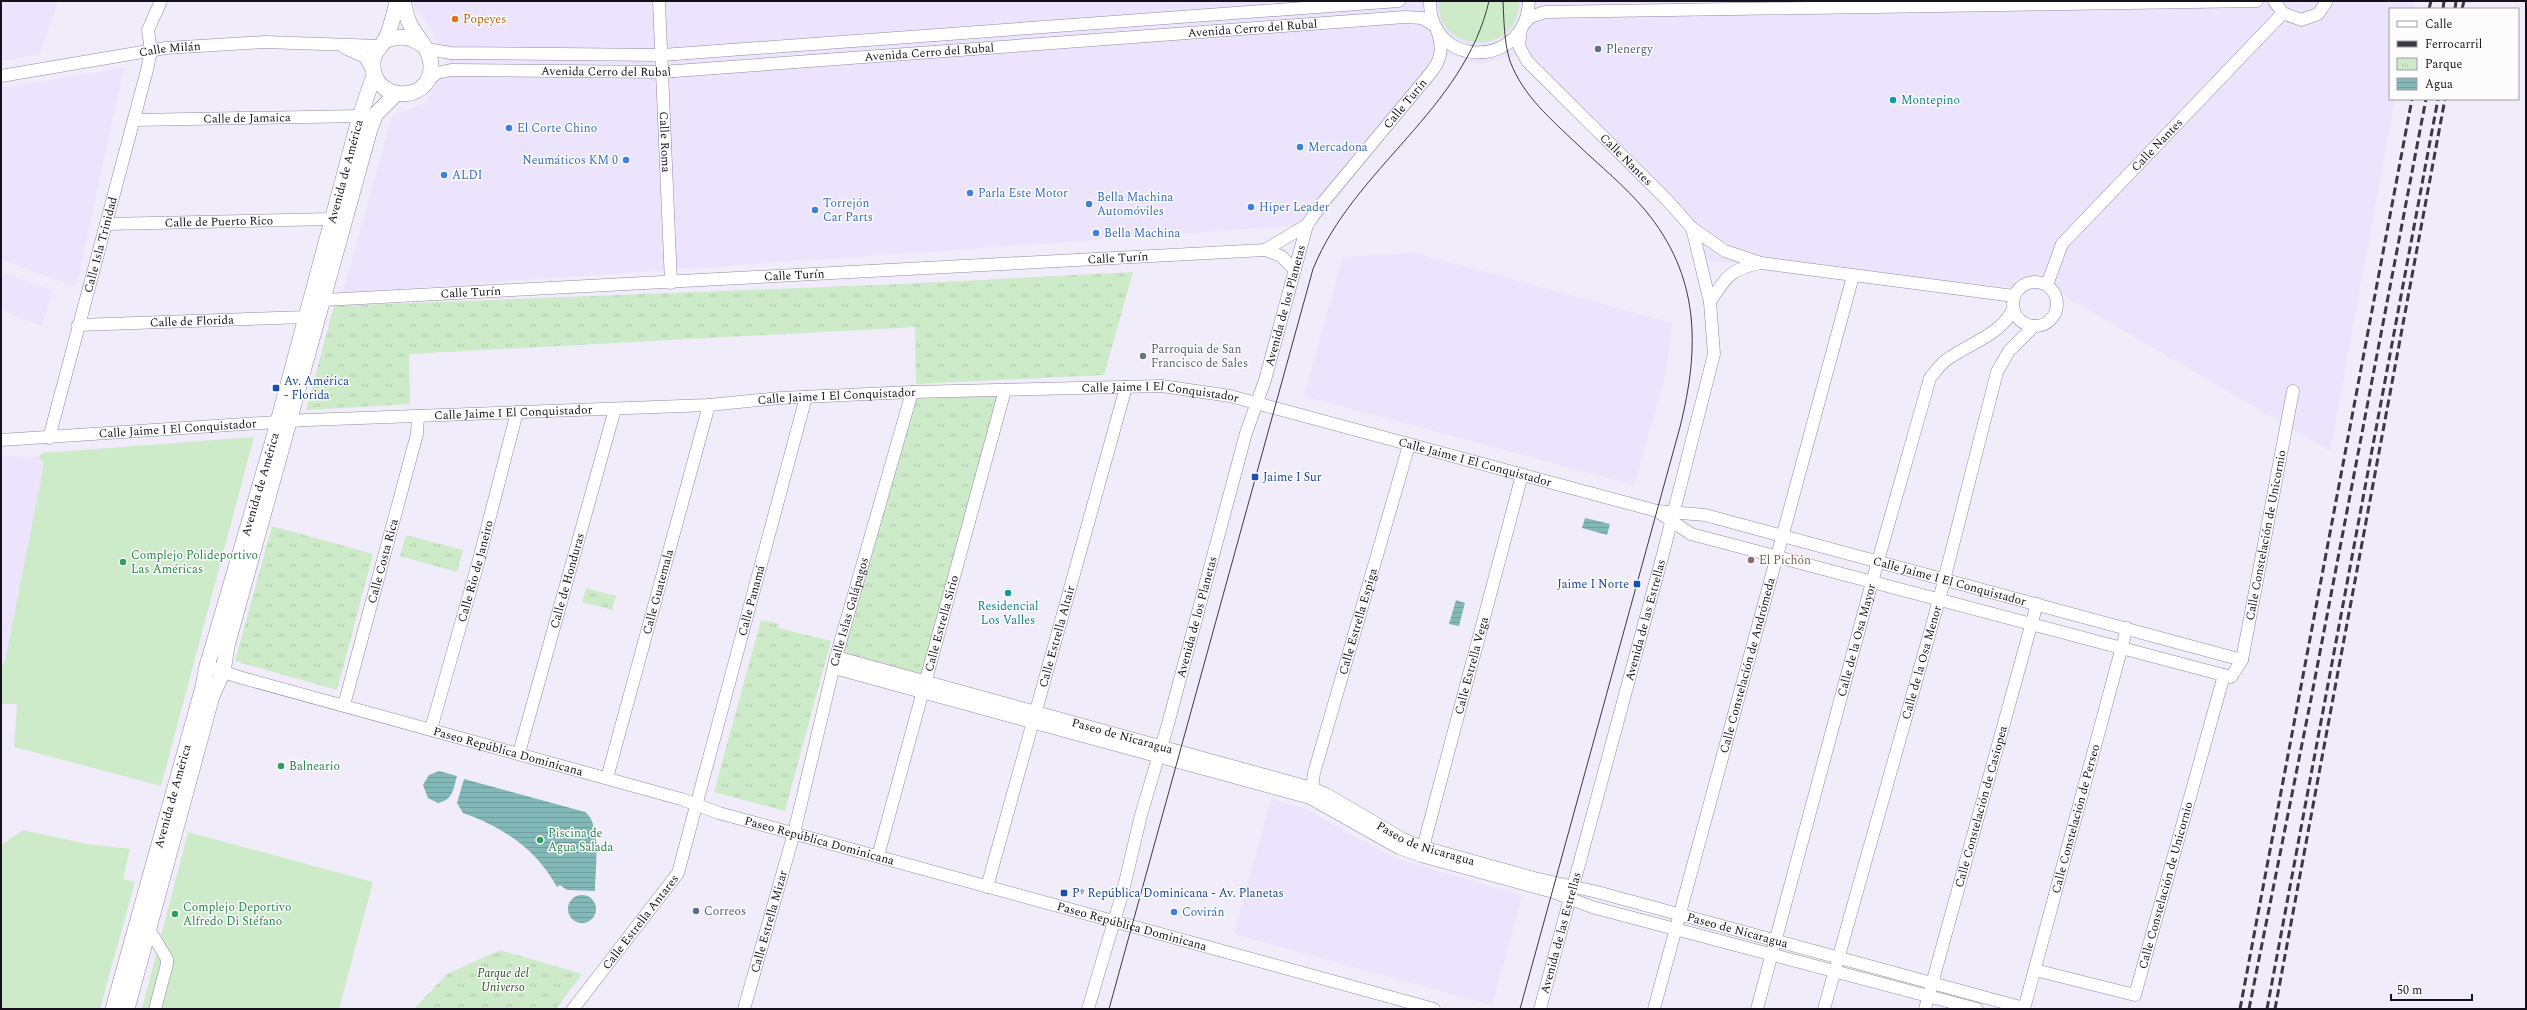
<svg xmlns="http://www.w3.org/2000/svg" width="2527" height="1010" font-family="Spectral,serif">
	<defs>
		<pattern id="park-tufts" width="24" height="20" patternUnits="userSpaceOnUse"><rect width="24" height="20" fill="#ceebc9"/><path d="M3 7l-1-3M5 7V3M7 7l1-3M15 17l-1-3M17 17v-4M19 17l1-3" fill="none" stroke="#b0c8ac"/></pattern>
		<pattern id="water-rules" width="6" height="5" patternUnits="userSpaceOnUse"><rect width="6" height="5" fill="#82b8b8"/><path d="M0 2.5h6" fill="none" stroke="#709d9e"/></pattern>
	</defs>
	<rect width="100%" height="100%" fill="#f1ecfa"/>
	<path fill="#ece3fc" d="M 1,1 L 58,1 L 40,54 L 1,61 Z
		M 414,1 L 2413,1 L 2412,9 L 2390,9 L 2390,99 L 2395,99 L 2330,451 L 2056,291 L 1710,261 L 1684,223 L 1517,55 L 1480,64 L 1449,54 L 1317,224 L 343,293 L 392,116 L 426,103 L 446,62 L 433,32 L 414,4 Z
		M 124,68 L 76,287 L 1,259 L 1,88 Z
		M 1416,253 L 1672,323 L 1666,373 L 1634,485 L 1304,396 L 1343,257 Z
		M 1,272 L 53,291 L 42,326 L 1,310 Z
		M 1,456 L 38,457 L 44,463 L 5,662 L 1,666 Z
		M 1271,799 L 1304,808 L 1394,858 L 1522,896 L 1492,1005 L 1234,934 Z"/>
	<path fill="#ceebc9" d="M 1439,1 L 1519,1 C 1520,59 1433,53 1439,1 Z
		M 254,437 L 161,786 L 14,747 L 17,704 L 1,704 L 1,666 L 5,662 L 44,463 L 38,457 L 42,453 Z
		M 23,830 L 86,844 L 130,849 L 123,879 L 135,882 L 100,1009 L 1,1009 L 1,845 Z
		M 188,832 L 373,882 L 339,1009 L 142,1009 Z"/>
	<path fill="url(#park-tufts)" d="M 1133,272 L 1104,375 L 916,384 L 915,327 L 409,354 L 410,404 L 306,410 L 334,306 L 902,284 Z
		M 1004,390 L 924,683 L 842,660 L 912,392 Z
		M 272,526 L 373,554 L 337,690 L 235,661 Z
		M 406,535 L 463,550 L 457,572 L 400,556 Z
		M 586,588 L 616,596 L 612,610 L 582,602 Z
		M 761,620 L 779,624 L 778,628 L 831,641 L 785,811 L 714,792 Z
		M 500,950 L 582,974 L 556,1009 L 414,1009 L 447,974 Z"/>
	<path fill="url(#water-rules)" d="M 1585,518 L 1610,524 L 1607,535 L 1582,528 Z
		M 1456,600 L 1465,603 L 1459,626 L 1449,624 Z
		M 439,771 L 457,776 C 453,790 453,800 438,803 L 428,798 L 423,785 L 429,775 Z
		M 464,779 L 585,812 C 602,824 595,870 595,891 L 567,890 L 560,885 L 557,887 C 536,849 503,827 463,813 L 457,803 Z
		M568 909a14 14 0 1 1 28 0a14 14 0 1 1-28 0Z"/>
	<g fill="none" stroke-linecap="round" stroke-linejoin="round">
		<g stroke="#9388a7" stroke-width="13">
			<g id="minor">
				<path id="s1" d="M 659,1 L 671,283"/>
				<path d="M 1430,1 C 1429,69 1526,70 1529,1"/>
				<path d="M 2274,1 L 2283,13 L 2301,20 L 2318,14 L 2327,1"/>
				<path d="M 1525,23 L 1530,17 L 1545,12 L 2257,1"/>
				<path id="s2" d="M 1521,29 L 1519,46 L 1527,61 L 1667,200 L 1692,228 L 1725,251 L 1761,263 L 2014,296"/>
				<path d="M 345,48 L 365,57 L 373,72"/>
				<path d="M 426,49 L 451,53 L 662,55 L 1399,1"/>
				<path id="s3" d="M 1,76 L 166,48 L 265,42 L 380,46"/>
				<path id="s4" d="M 425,83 L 437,73 L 451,70 L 662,72 L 1405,17 L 1422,18 L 1435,26"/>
				<path id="s5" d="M 134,120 L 360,116"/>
				<path id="s6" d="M 106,224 L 331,219"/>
				<path id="s7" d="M 1265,250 L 1307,225 L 1320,206 L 1433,70 C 1443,56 1442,46 1437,30"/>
				<circle cx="2035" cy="304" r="22"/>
				<path id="s8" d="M 2047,285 L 2062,244 L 2283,13"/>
				<path id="s9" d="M 324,300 L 1265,250 L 1281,256 L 1295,270"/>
				<path d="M 1710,302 C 1726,277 1730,269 1760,263"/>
				<path id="s10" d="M 78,325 L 307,317"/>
				<path id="s11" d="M 49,438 L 147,70 L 151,51 L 148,30 L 161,1"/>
				<path id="s12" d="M 1,440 L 307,420 L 709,405 L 780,398 L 912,392 L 1162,386 L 1230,396 L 1657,511 L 1705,515 L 2242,660"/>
				<path id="s13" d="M 1657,511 L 1691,534 L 2231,677 L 2242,660 L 2293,391"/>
				<path id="s14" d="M 836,657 L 1312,788 L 1326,794 L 1403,839 L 1423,847 L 1534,878 L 1597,892 L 2024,1008"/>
				<path id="s15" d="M 207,666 L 239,677 L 681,799 L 719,813 L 1434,1009"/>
				<path d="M 834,668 L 1310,798 L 1399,848 L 1421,856 L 1553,892 L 1592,907 L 1977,1009"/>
				<path id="s16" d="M 344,705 L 417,434 L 418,416"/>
				<path id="s17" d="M 431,729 L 477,567 L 517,412"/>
				<path id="s18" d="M 519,753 L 615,409"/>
				<path id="s19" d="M 607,778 L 709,405"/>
				<path id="s20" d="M 1311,796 L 1314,773 L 1409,445"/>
				<path id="s21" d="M 1421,855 L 1522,475"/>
				<path id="s22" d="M 878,856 L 1005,390"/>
				<path id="s23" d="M 987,887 L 1126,387"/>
				<path d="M 149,929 L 167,959 L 167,964 L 155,1009"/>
				<path id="s24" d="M 2035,970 L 2135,995 L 2224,675"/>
				<path id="s25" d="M 573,1009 L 678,873 L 806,397"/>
				<path id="s26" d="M 744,1009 L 794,833 L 836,657 L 912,392"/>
				<path id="s27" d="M 1088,1009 L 1123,891 L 1141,815 L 1168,724 L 1246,433 L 1265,380 L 1307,225"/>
				<path id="s28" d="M 1540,1009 L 1663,554 L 1714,354 L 1710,302 L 1692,228"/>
				<path id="s29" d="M 1654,1009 L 1853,276"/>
				<path id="s30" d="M 1757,1009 L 1872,582 L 1930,378 C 1935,372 1939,366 1945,361 C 1969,343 1998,337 2013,310"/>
				<path id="s31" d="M 1824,1009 L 1939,600 L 1997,372 L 2009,351 L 2034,326"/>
				<path id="s32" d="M 1925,1009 L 2037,604"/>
				<path id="s33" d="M 2024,1009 L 2127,628"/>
			</g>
		</g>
		<g stroke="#9388a7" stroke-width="16">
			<g id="major">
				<path d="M 397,1 C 394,14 391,30 384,42 C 379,49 373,53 373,63 C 371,101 429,105 431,68 C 432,49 415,37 409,22 C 406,15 405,8 403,1"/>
				<path d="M 384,41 C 399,36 408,35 422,45"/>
				<path id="s34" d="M 113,1009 L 203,687 L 207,666 L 272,444 L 360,116 L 374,75"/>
				<path d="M 127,1009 L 212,696 L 223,672 L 227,646 L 370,129 L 376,114 L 396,94"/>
			</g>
		</g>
		<use href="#minor" stroke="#fff" stroke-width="12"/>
		<use href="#major" stroke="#fff" stroke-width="15"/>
		<path stroke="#3c3844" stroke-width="1" d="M 1503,1 C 1504,21 1504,42 1510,61 C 1523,96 1551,119 1578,145 C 1600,166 1625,186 1645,210 C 1700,276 1700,347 1680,427 L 1520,1009
			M 1109,1009 L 1313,269 C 1354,168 1464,110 1489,1"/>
		<path stroke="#3c3844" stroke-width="3" stroke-dasharray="8 4" stroke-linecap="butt" d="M 2429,9 L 2431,1
			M 2443,9 L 2444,1
			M 2455,9 L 2456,1
			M 2462,9 L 2464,1
			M 2240,1009 L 2412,99
			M 2249,1009 L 2311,699 L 2426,99
			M 2267,1009 L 2438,99
			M 2275,1009 L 2445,99"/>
	</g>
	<circle fill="#e8710a" stroke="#fcfcfc" stroke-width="1.5" cx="455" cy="19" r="4"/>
	<g fill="#5c6f8a" stroke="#fcfcfc" stroke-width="1.5">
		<circle cx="1598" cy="49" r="4"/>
		<circle cx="696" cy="911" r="4"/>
	</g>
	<g fill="#0f9aa8" stroke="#fcfcfc" stroke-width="1.5">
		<circle cx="1893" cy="100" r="4"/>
		<circle cx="1008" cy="593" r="4"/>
	</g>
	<g fill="#3f7fe0" stroke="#fcfcfc" stroke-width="1.5">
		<circle cx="509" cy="128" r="4"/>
		<circle cx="1300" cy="147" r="4"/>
		<circle cx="626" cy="160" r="4"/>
		<circle cx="444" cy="175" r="4"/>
		<circle cx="970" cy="193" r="4"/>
		<circle cx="1089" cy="204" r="4"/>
		<circle cx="1251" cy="207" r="4"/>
		<circle cx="815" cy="210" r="4"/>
		<circle cx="1096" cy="233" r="4"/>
		<circle cx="1174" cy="912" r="4"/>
	</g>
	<circle fill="#6b7280" stroke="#fcfcfc" stroke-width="1.5" cx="1143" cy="356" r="4"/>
	<g fill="#1a4fb4" stroke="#fcfcfc" stroke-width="1.5">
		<rect x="272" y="384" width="8" height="8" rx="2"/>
		<rect x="1251" y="473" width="8" height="8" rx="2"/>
		<rect x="1633" y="580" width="8" height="8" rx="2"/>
		<rect x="1060" y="889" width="8" height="8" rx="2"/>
	</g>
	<circle fill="#8d6e63" stroke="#fcfcfc" stroke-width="1.5" cx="1751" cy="560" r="4"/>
	<g fill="#2e9e5b" stroke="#fcfcfc" stroke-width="1.5">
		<circle cx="123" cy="562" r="4"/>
		<circle cx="281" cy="766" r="4"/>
		<circle cx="540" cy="840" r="4"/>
		<circle cx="175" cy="914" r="4"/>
	</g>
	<g text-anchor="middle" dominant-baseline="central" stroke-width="3" stroke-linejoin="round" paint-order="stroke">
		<g font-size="12" fill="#c56008" stroke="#fcfcfc" text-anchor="start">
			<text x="463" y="19">Popeyes</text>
		</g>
		<g font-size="12" fill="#16121d" stroke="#fcfcfc">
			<text stroke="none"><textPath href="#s4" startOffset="833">Avenida Cerro del Rubal</textPath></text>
			<text stroke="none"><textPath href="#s3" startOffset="171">Calle Milán</textPath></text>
			<text stroke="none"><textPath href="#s4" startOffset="509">Avenida Cerro del Rubal</textPath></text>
			<text stroke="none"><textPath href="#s4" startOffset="185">Avenida Cerro del Rubal</textPath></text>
			<text stroke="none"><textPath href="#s7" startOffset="205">Calle Turín</textPath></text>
			<text stroke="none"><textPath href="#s5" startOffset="113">Calle de Jamaica</textPath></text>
			<text stroke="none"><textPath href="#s1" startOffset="141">Calle Roma</textPath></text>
			<text stroke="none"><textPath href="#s8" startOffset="181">Calle Nantes</textPath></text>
			<text stroke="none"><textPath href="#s2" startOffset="174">Calle Nantes</textPath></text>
			<text stroke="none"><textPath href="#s34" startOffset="869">Avenida de América</textPath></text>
			<text stroke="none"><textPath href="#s6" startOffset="113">Calle de Puerto Rico</textPath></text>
			<text stroke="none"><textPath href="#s11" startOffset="200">Calle Isla Trinidad</textPath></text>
			<text stroke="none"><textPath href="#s9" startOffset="795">Calle Turín</textPath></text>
			<text stroke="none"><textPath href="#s9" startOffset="471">Calle Turín</textPath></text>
			<text stroke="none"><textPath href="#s9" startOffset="147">Calle Turín</textPath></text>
			<text stroke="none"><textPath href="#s27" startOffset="731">Avenida de los Planetas</textPath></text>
			<text stroke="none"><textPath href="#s10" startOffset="114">Calle de Florida</textPath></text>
			<text stroke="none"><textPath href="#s12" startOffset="1161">Calle Jaime I El Conquistador</textPath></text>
			<text stroke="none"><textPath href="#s12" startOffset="837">Calle Jaime I El Conquistador</textPath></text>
			<text stroke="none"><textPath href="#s12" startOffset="513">Calle Jaime I El Conquistador</textPath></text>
			<text stroke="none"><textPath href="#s12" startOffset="177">Calle Jaime I El Conquistador</textPath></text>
			<text stroke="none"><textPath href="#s12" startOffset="1485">Calle Jaime I El Conquistador</textPath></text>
			<text stroke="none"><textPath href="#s34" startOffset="545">Avenida de América</textPath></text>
			<text stroke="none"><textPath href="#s13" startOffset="747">Calle Constelación de Unicornio</textPath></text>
			<text stroke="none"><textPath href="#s16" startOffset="149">Calle Costa Rica</textPath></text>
			<text stroke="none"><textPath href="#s17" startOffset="164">Calle Río de Janeiro</textPath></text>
			<text stroke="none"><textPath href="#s18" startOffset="179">Calle de Honduras</textPath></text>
			<text stroke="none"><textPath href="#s12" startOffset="1975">Calle Jaime I El Conquistador</textPath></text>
			<text stroke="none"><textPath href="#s19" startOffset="193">Calle Guatemala</textPath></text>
			<text stroke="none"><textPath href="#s25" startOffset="454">Calle Panamá</textPath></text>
			<text stroke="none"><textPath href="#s26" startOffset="411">Calle Islas Galápagos</textPath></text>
			<text stroke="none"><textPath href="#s27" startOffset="407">Avenida de los Planetas</textPath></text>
			<text stroke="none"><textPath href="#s28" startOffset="403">Avenida de las Estrellas</textPath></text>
			<text stroke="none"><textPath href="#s20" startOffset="181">Calle Estrella Espiga</textPath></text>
			<text stroke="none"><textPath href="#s22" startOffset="241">Calle Estrella Sirio</textPath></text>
			<text stroke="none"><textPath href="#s23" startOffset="260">Calle Estrella Altair</textPath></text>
			<text stroke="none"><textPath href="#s30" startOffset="382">Calle de la Osa Mayor</textPath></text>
			<text stroke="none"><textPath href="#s31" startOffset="360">Calle de la Osa Menor</textPath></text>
			<text stroke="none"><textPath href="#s21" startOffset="196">Calle Estrella Vega</textPath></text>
			<text stroke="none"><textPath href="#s29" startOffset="356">Calle Constelación de Andrómeda</textPath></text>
			<text stroke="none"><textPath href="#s14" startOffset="297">Paseo de Nicaragua</textPath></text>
			<text stroke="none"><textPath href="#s15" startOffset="313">Paseo República Dominicana</textPath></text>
			<text stroke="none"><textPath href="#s34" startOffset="221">Avenida de América</textPath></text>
			<text stroke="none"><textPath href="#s32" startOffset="210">Calle Constelación de Casiopea</textPath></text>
			<text stroke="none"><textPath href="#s33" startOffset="197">Calle Constelación de Perseo</textPath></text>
			<text stroke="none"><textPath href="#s15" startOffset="637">Paseo República Dominicana</textPath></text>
			<text stroke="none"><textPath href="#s14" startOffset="621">Paseo de Nicaragua</textPath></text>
			<text stroke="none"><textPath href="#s24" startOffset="217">Calle Constelación de Unicornio</textPath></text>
			<text stroke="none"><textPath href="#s26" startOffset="91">Calle Estrella Mizar</textPath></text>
			<text stroke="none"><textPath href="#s25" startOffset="110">Calle Estrella Antares</textPath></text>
			<text stroke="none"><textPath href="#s15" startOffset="961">Paseo República Dominicana</textPath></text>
			<text stroke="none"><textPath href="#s14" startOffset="945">Paseo de Nicaragua</textPath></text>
			<text stroke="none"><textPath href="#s28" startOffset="79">Avenida de las Estrellas</textPath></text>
		</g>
		<g font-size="12" fill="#4e5e75" stroke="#fcfcfc" text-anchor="start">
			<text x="1606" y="49">Plenergy</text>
			<text x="704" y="911">Correos</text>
		</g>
		<g font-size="12" fill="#0d838f" stroke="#fcfcfc" text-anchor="start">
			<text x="1901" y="100">Montepino</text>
			<text x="1008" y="606" text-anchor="middle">Residencial<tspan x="1008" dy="14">Los Valles</tspan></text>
		</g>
		<g font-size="12" fill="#366cbe" stroke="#fcfcfc" text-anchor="start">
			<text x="517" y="128">El Corte Chino</text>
			<text x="1308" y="147">Mercadona</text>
			<text x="618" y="160" text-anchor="end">Neumáticos KM 0</text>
			<text x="452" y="175">ALDI</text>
			<text x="978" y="193">Parla Este Motor</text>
			<text x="1097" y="197">Bella Machina<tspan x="1097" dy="14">Automóviles</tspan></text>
			<text x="823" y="203">Torrejón<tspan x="823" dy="14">Car Parts</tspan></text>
			<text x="1259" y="207">Hiper Leader</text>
			<text x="1104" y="233">Bella Machina</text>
			<text x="1182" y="912">Covirán</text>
		</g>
		<g font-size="12" fill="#5b616d" stroke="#fcfcfc" text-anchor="start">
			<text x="1151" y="349">Parroquia de San<tspan x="1151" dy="14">Francisco de Sales</tspan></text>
		</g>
		<g font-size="12" fill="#164399" stroke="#fcfcfc" text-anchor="start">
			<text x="284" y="381">Av. América<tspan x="284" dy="14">- Florida</tspan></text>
			<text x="1263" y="477">Jaime I Sur</text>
			<text x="1629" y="584" text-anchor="end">Jaime I Norte</text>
			<text x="1072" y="893">Pº República Dominicana - Av. Planetas</text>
		</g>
		<g font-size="12" fill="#27864d" stroke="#fcfcfc" text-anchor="start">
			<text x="131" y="555">Complejo Polideportivo<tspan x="131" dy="14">Las Américas</tspan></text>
			<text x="289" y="766">Balneario</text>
			<text x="548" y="833">Piscina de<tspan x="548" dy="14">Agua Salada</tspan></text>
			<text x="183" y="907">Complejo Deportivo<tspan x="183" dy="14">Alfredo Di Stéfano</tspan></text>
		</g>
		<g font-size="12" fill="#785e54" stroke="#fcfcfc" text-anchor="start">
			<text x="1759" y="560">El Pichón</text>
		</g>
		<g font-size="12" font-style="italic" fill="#2c5325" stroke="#fcfcfc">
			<text x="503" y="973">Parque del<tspan x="503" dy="14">Universo</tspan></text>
		</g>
	</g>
	<rect width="2527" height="1010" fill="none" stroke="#16121d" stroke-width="4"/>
	<rect x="2389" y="8" width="130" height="92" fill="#fcfcfc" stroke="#a09ea3"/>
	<rect x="2397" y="21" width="20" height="6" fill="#ffffff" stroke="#a09ea3"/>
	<text x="2425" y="28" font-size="12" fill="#16121d">Calle</text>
	<rect x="2397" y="41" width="20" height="6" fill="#3c3844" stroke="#a09ea3"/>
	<text x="2425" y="48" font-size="12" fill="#16121d">Ferrocarril</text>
	<rect x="2397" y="58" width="20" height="12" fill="url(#park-tufts)" stroke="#a09ea3"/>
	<text x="2425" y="68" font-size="12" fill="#16121d">Parque</text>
	<rect x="2397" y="78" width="20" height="12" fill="url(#water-rules)" stroke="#a09ea3"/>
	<text x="2425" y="88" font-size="12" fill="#16121d">Agua</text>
	<path d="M2391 994v6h81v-6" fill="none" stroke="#16121d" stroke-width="2"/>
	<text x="2397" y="994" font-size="12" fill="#16121d" stroke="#fcfcfc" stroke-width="3" paint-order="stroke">50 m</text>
</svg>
